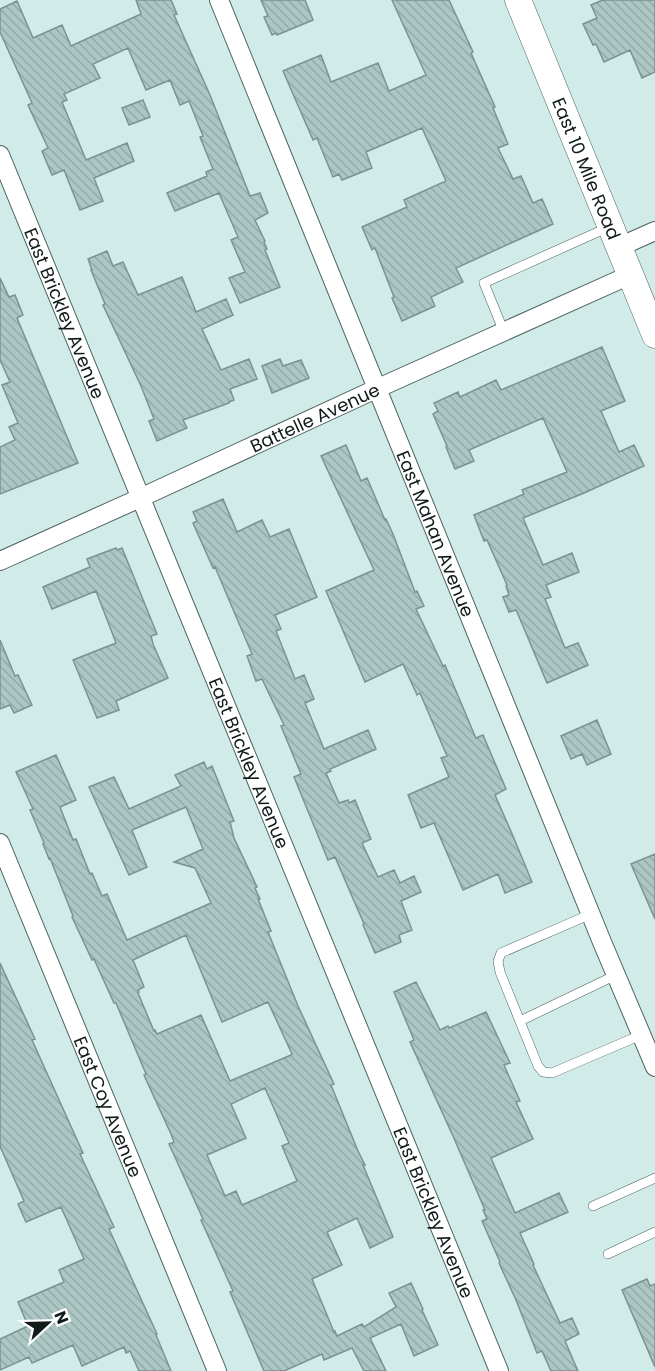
<svg xmlns="http://www.w3.org/2000/svg" width="655" height="1371" font-family="Poppins,sans-serif">
	<defs>
		<pattern id="building-back-hatch" width="6" height="6" patternUnits="userSpaceOnUse" patternTransform="scale(1.5)"><rect width="6" height="6" fill="#acc6c4"/><path d="M-1 5l2 2M0 0l6 6M5-1l2 2" fill="none" stroke="#93aaa8"/></pattern>
	</defs>
	<rect width="100%" height="100%" fill="#d0ebe8"/>
	<path fill="url(#building-back-hatch)" stroke="#7a9391" stroke-width="1.5" fill-rule="evenodd" d="M 136,0 L 171,0 L 177,14 L 174,15 L 210,95 L 250,196 L 260,193 L 268,213 L 255,220 L 265,241 L 264,242 L 267,249 L 265,250 L 280,287 L 240,303 L 229,278 L 245,272 L 231,240 L 238,237 L 219,193 L 175,211 L 167,193 L 207,176 L 206,172 L 213,169 L 200,137 L 203,136 L 189,101 L 180,105 L 170,80 L 146,90 L 128,48 L 93,64 L 100,78 L 64,94 L 67,100 L 62,102 L 86,160 L 127,143 L 134,161 L 94,178 L 103,201 L 80,210 L 64,170 L 52,175 L 42,151 L 48,148 L 28,105 L 32,103 L 0,32 L 0,9 L 17,1 L 33,38 L 62,25 L 71,46 L 141,14 Z
		M 261,0 L 305,0 L 313,20 L 277,35 L 276,33 L 272,35 L 264,17 L 268,16 Z
		M 392,0 L 449,0 L 473,52 L 471,53 L 495,107 L 493,108 L 508,144 L 498,148 L 513,179 L 521,176 L 533,203 L 542,199 L 553,224 L 456,268 L 463,282 L 431,297 L 435,306 L 402,321 L 392,298 L 394,297 L 375,248 L 372,250 L 362,227 L 407,207 L 404,200 L 446,181 L 422,128 L 366,152 L 372,168 L 342,180 L 339,174 L 333,177 L 317,138 L 313,140 L 283,71 L 321,55 L 331,82 L 378,63 L 389,91 L 426,75 Z
		M 603,0 L 655,0 L 655,72 L 642,78 L 630,50 L 604,62 L 596,44 L 593,45 L 583,24 L 597,18 L 591,5 Z
		M 143,100 L 150,117 L 129,125 L 122,108 Z
		M 107,251 L 113,266 L 123,262 L 138,295 L 182,277 L 196,312 L 226,299 L 233,315 L 202,329 L 221,370 L 249,359 L 257,379 L 230,389 L 234,400 L 229,402 L 229,403 L 183,420 L 187,428 L 157,441 L 149,421 L 154,419 L 141,386 L 103,305 L 105,304 L 91,270 L 92,270 L 88,259 Z
		M 0,278 L 9,297 L 15,295 L 23,315 L 17,318 L 78,463 L 0,494 L 0,447 L 15,440 L 9,427 L 18,423 L 2,385 L 10,382 L 0,360 Z
		M 602,347 L 625,401 L 601,411 L 619,452 L 634,445 L 644,466 L 584,493 L 523,518 L 543,565 L 572,553 L 579,572 L 546,585 L 551,597 L 545,599 L 565,648 L 578,643 L 588,665 L 547,683 L 517,612 L 516,610 L 509,612 L 503,597 L 509,595 L 506,586 L 507,585 L 487,540 L 484,541 L 474,515 L 524,494 L 522,490 L 567,472 L 543,418 L 469,450 L 474,461 L 455,469 L 446,447 L 447,446 L 433,414 L 438,411 L 434,403 L 458,392 L 460,397 L 496,380 L 501,390 Z
		M 280,359 L 283,366 L 301,360 L 309,378 L 272,393 L 262,366 Z
		M 346,445 L 361,481 L 367,478 L 385,520 L 386,519 L 393,534 L 415,592 L 417,591 L 424,606 L 416,609 L 443,666 L 445,665 L 475,736 L 476,738 L 483,735 L 506,789 L 495,795 L 513,836 L 532,882 L 505,893 L 498,874 L 463,890 L 434,823 L 421,828 L 408,795 L 449,777 L 441,758 L 447,756 L 420,693 L 417,695 L 403,664 L 365,682 L 326,591 L 374,570 L 321,456 Z
		M 223,499 L 237,532 L 262,520 L 270,537 L 289,529 L 317,597 L 275,615 L 281,629 L 276,631 L 295,679 L 304,675 L 314,699 L 305,703 L 324,749 L 368,730 L 376,749 L 330,769 L 331,771 L 326,773 L 339,803 L 348,800 L 349,803 L 355,800 L 371,839 L 362,843 L 378,877 L 394,870 L 400,883 L 414,876 L 421,892 L 401,901 L 412,930 L 399,935 L 401,942 L 375,953 L 363,925 L 364,924 L 335,857 L 328,860 L 294,777 L 301,774 L 281,726 L 284,725 L 262,679 L 256,681 L 247,656 L 252,654 L 215,567 L 213,568 L 193,523 L 197,521 L 193,512 Z
		M 116,548 L 117,550 L 122,548 L 157,634 L 151,636 L 153,644 L 168,678 L 116,701 L 119,710 L 97,718 L 73,660 L 116,643 L 96,591 L 52,609 L 43,587 L 90,567 L 87,559 Z
		M 0,640 L 15,676 L 18,675 L 32,705 L 14,713 L 10,705 L 0,709 Z
		M 597,720 L 611,754 L 587,765 L 582,754 L 571,759 L 561,736 Z
		M 56,755 L 76,800 L 60,807 L 73,840 L 76,839 L 90,874 L 92,873 L 102,896 L 107,894 L 127,940 L 211,903 L 195,868 L 174,862 L 203,849 L 186,807 L 132,830 L 147,867 L 129,875 L 89,787 L 114,777 L 129,809 L 181,786 L 175,775 L 204,762 L 207,769 L 212,766 L 234,821 L 230,822 L 234,838 L 257,887 L 255,888 L 260,899 L 258,899 L 271,931 L 268,932 L 298,1006 L 334,1084 L 331,1085 L 358,1151 L 365,1165 L 363,1165 L 393,1237 L 370,1248 L 357,1218 L 327,1232 L 342,1265 L 312,1279 L 334,1332 L 335,1331 L 337,1336 L 362,1324 L 364,1327 L 396,1307 L 389,1293 L 411,1283 L 423,1309 L 422,1310 L 438,1345 L 414,1356 L 401,1324 L 370,1338 L 386,1371 L 364,1371 L 352,1348 L 324,1360 L 322,1354 L 284,1371 L 264,1371 L 230,1292 L 233,1291 L 201,1220 L 203,1219 L 169,1144 L 174,1142 L 171,1134 L 144,1075 L 146,1074 L 116,1003 L 114,1003 L 94,959 L 92,960 L 72,917 L 73,916 L 50,858 L 49,859 L 43,844 L 44,843 L 30,810 L 33,809 L 16,772 ZM 186,935 L 222,1022 L 268,1002 L 292,1054 L 291,1055 L 230,1081 L 201,1015 L 157,1034 L 155,1030 L 154,1031 L 138,993 L 139,992 L 138,990 L 144,987 L 133,960 ZM 265,1088 L 289,1143 L 282,1146 L 297,1181 L 242,1205 L 236,1191 L 225,1196 L 207,1155 L 246,1138 L 231,1104 Z
		M 655,854 L 655,919 L 631,864 Z
		M 0,963 L 35,1039 L 32,1040 L 83,1153 L 80,1154 L 114,1227 L 109,1229 L 157,1334 L 156,1335 L 171,1371 L 139,1371 L 130,1351 L 126,1353 L 124,1347 L 82,1366 L 73,1345 L 32,1363 L 29,1357 L 0,1370 L 0,1339 L 28,1326 L 18,1302 L 64,1282 L 59,1270 L 84,1259 L 61,1207 L 26,1222 L 18,1204 L 24,1201 L 0,1146 Z
		M 416,982 L 440,1030 L 448,1026 L 449,1028 L 486,1012 L 510,1063 L 504,1065 L 520,1101 L 516,1102 L 533,1139 L 491,1158 L 515,1213 L 559,1193 L 568,1212 L 520,1233 L 534,1264 L 533,1265 L 560,1323 L 572,1318 L 579,1334 L 565,1341 L 578,1371 L 551,1371 L 542,1351 L 537,1353 L 516,1300 L 499,1263 L 500,1262 L 482,1221 L 487,1219 L 483,1210 L 485,1210 L 453,1136 L 410,1042 L 414,1040 L 394,992 Z
		M 647,1279 L 650,1286 L 655,1284 L 655,1367 L 622,1290 Z"/>
	<g fill="none" stroke-linecap="round" stroke-linejoin="round">
		<g stroke="#4b6361" stroke-width="10">
			<path id="lane" d="M 504,332 L 484,283 L 609,227
				M 591,914 L 501,953 L 498,961 L 500,972 L 538,1066 L 543,1072 L 552,1073 L 641,1035
				M 520,1021 L 616,975
				M 593,1206 L 655,1178
				M 608,1254 L 655,1232"/>
		</g>
		<g stroke="#4b6361" stroke-width="20">
			<g id="street">
				<path id="s1" d="M 219,0 L 602,942 L 655,1067"/>
				<path id="s2" d="M 0,155 L 499,1371"/>
				<path d="M 619,247 L 655,231"/>
				<path id="s3" d="M 0,561 L 140,498 L 376,389 L 630,275"/>
				<path id="s4" d="M 0,843 L 217,1371"/>
			</g>
		</g>
		<g stroke="#4b6361" stroke-width="27">
			<g id="secondary">
				<path id="s5" d="M 518,0 L 655,335"/>
			</g>
		</g>
		<use href="#lane" stroke="#fff" stroke-width="9"/>
		<use href="#street" stroke="#fff" stroke-width="18"/>
		<use href="#secondary" stroke="#fff" stroke-width="26"/>
	</g>
	<g text-anchor="middle" dominant-baseline="central" stroke-width="4.5" stroke-linejoin="round" paint-order="stroke">
		<g font-size="18" fill="#111b1a" stroke="#fff">
			<text stroke="none"><textPath href="#s5" startOffset="182">East 10 Mile Road</textPath></text>
			<text stroke="none"><textPath href="#s2" startOffset="171">East Brickley Avenue</textPath></text>
			<text stroke="none"><textPath href="#s3" startOffset="346">Battelle Avenue</textPath></text>
			<text stroke="none"><textPath href="#s1" startOffset="576">East Mahan Avenue</textPath></text>
			<text stroke="none"><textPath href="#s2" startOffset="657">East Brickley Avenue</textPath></text>
			<text stroke="none"><textPath href="#s4" startOffset="285">East Coy Avenue</textPath></text>
			<text stroke="none"><textPath href="#s2" startOffset="1143">East Brickley Avenue</textPath></text>
		</g>
	</g>
	<g transform="translate(48 1323) rotate(68)" stroke="#ffffff" stroke-width="4.5" paint-order="stroke">
	<path d="M0-4.5L10 22L0 15L-10 22Z" fill="#111b1a"/>
	<text y="-9" font-size="16" font-weight="bold" text-anchor="middle" fill="#111b1a">N</text>
	</g>
</svg>
